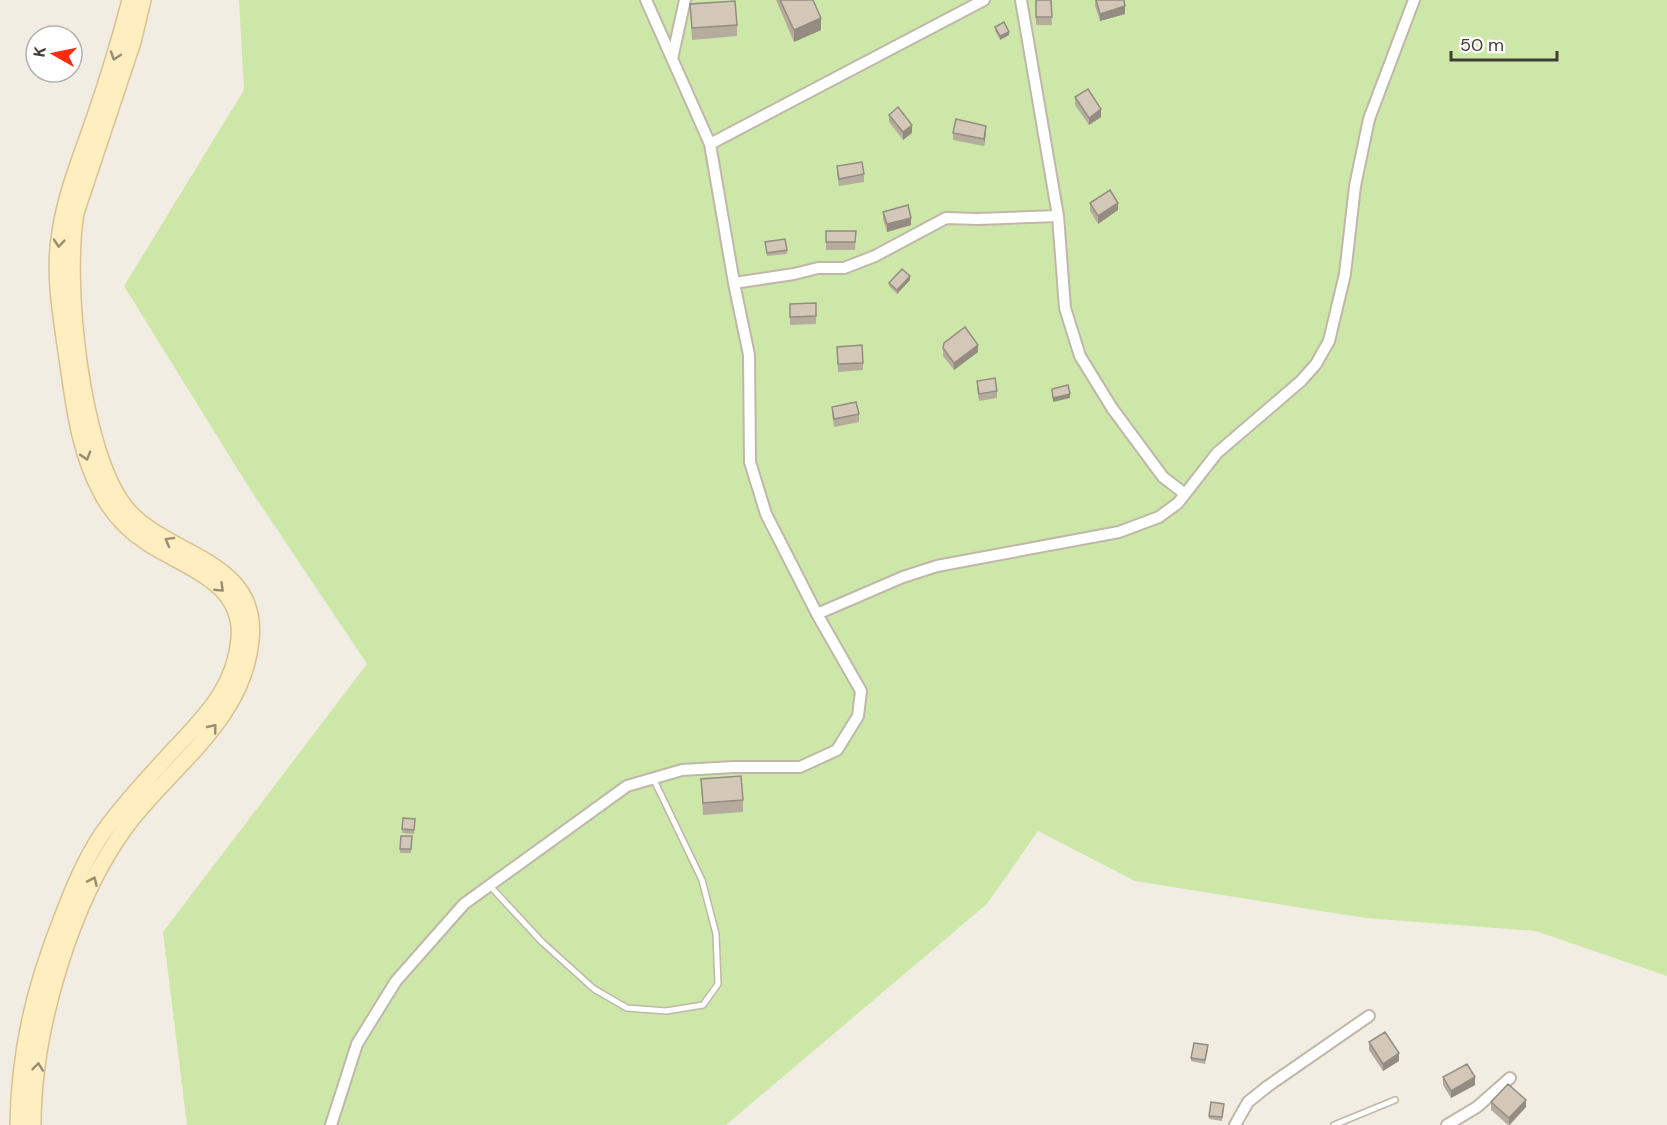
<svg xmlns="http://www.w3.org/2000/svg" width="1667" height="1125" font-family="'DM Sans',sans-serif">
	<rect width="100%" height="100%" fill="#f2ede2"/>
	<path fill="#cde7a9" d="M 239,0 L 1667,0 L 1667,976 L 1536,931 L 1365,918 L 1135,881 L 1038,831 L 987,904 L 726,1125 L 187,1125 L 163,932 L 367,664 L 248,486 L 124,286 L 244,90 Z"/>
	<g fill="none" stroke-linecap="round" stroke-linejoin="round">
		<g stroke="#c0b7a8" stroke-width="8">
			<path id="service" d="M 490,886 L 542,942 L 594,989 L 627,1008 L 666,1011 L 703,1005 L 718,984 L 716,934 L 702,880 L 653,778
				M 1334,1125 L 1395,1100"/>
		</g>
		<g stroke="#c0b7a8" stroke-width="14">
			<path id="minor" d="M 1021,0 L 1058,216 L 1065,308 L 1080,356 L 1112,408 L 1163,477 L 1185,494
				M 672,59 L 685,0
				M 710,144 L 984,0
				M 734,283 L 794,274 L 818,268 L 844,268 L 875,256 L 946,218 L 978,219 L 1058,216
				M 817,614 L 903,577 L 937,566 L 1119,532 L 1159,517 L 1178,503 L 1217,453 L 1301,381 L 1316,364 L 1329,341 L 1345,274 L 1355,186 L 1369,119 L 1414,0
				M 331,1125 L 357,1044 L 396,981 L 464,904 L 627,786 L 682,770 L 734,767 L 800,767 L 837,750 L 858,716 L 861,691 L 817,614 L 766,514 L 750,462 L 749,355 L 734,283 L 710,144 L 646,0
				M 1235,1125 L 1248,1102 L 1268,1086 L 1369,1016
				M 1447,1125 L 1477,1107 L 1510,1078"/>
		</g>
		<g stroke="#d6c293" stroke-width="18">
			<path id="secondary" d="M 18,1125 C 19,1052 34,988 61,920 C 72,891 84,861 102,834 C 125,802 154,771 181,742 C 210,711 235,684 239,639 C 244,583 188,569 149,544 C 130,532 113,515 102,494 C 81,456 75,414 69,372 C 63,327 52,277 60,232 C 66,192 82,154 95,116 C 108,78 120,39 130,0
				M 33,1125 C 33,1030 71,900 128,824 C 173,765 244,719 251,640 C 260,556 161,557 123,504 C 81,446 64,284 76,213 L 133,42 L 143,0"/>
		</g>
		<use href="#service" stroke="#fff" stroke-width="5"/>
		<use href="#minor" stroke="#fff" stroke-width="10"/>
		<use href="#secondary" stroke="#ffeebf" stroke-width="15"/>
	</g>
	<path fill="#b5ac9e" d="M 776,0 L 813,0 L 821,30 L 794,42 Z
		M 1036,0 L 1051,0 L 1052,25 L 1036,25 Z
		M 1095,0 L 1125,14 L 1100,21 L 1095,6 Z
		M 690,4 L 737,25 L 737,36 L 692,40 Z
		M 995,27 L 1009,35 L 1000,40 L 995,31 Z
		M 1075,97 L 1101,117 L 1089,125 L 1075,105 Z
		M 889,115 L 912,133 L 903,140 L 889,122 Z
		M 953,133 L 986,133 L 984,146 L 953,140 Z
		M 837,166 L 864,174 L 864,182 L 839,186 L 837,174 Z
		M 1090,203 L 1118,210 L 1098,224 L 1090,211 Z
		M 883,212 L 911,225 L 887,232 L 883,219 Z
		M 826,231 L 856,231 L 855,250 L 826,250 Z
		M 765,242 L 787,250 L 787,254 L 767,256 Z
		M 910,280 L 897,294 L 889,286 L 889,283 Z
		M 816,303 L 816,324 L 790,325 L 790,304 Z
		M 837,347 L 863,363 L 863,370 L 838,372 Z
		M 943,348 L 978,352 L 954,370 L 943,356 Z
		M 977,381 L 997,391 L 997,398 L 979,401 L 977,389 Z
		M 832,407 L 859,414 L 859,422 L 834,427 L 832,414 Z
		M 701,779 L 743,800 L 743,812 L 703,815 Z
		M 403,818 L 415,819 L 414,834 L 402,833 Z
		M 412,836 L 411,853 L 400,853 L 400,849 Z
		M 1369,1042 L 1399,1061 L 1383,1071 L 1369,1050 Z
		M 1208,1049 L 1205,1064 L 1191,1061 L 1191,1058 Z
		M 1443,1077 L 1475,1085 L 1451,1098 L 1443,1085 Z
		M 1491,1102 L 1526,1107 L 1510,1125 L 1508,1125 L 1491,1110 Z
		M 1224,1108 L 1222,1121 L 1209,1119 L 1209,1116 Z"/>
	<path fill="#948c81" d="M 1125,6 L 1125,14 L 1100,21 L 1100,14 Z
		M 821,18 L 821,30 L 794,42 L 794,30 Z
		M 1009,32 L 1009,35 L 1000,40 L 1000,36 Z
		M 1101,109 L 1101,117 L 1089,125 L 1089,118 Z
		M 912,125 L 912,133 L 903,140 L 903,132 Z
		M 986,126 L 986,133 L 984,146 L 984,139 Z
		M 1118,203 L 1118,210 L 1098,224 L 1098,216 Z
		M 911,218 L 911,225 L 887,232 L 887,224 Z
		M 910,276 L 910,280 L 897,294 L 897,290 Z
		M 978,345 L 978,352 L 954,370 L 954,363 Z
		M 1070,394 L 1070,398 L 1053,402 L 1053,398 Z
		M 1399,1053 L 1399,1061 L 1383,1071 L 1383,1064 Z
		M 1475,1077 L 1475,1085 L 1451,1098 L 1451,1091 Z
		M 1526,1100 L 1526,1107 L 1509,1125 L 1509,1118 Z"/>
	<path fill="#d3c8b8" stroke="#948c81" stroke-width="1.5" d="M 780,0 L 813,0 L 821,18 L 794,30 Z
		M 1036,0 L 1051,0 L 1052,17 L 1036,17 Z
		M 1096,0 L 1124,0 L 1125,6 L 1100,14 Z
		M 735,1 L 737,25 L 692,28 L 690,4 Z
		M 1004,22 L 1009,32 L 1000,36 L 995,27 Z
		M 1088,89 L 1101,109 L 1089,118 L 1075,97 Z
		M 898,107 L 912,125 L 903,132 L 889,115 Z
		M 956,119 L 986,126 L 984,139 L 953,133 Z
		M 862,162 L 864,174 L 839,179 L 837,166 Z
		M 1110,190 L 1118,203 L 1098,216 L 1090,203 Z
		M 908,205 L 911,218 L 887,224 L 883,212 Z
		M 826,231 L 856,231 L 855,242 L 826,242 Z
		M 785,239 L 787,250 L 767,253 L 765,242 Z
		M 902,269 L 910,276 L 897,290 L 889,283 Z
		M 816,303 L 816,316 L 790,317 L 790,304 Z
		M 965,327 L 978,345 L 954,363 L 943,348 L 944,343 Z
		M 862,345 L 863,363 L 838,364 L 837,347 Z
		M 995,378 L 997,391 L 979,394 L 977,381 Z
		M 1068,385 L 1070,394 L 1053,398 L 1052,389 Z
		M 856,402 L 859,414 L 834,419 L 832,407 Z
		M 741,776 L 743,800 L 703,803 L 701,779 Z
		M 403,818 L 415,819 L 414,830 L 402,829 Z
		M 401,836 L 412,836 L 411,849 L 400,849 Z
		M 1385,1032 L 1399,1053 L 1383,1064 L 1369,1042 Z
		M 1194,1043 L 1208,1045 L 1205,1060 L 1191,1058 Z
		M 1467,1064 L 1475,1077 L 1451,1091 L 1443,1077 Z
		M 1508,1084 L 1526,1100 L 1509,1118 L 1491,1102 Z
		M 1211,1102 L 1224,1104 L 1222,1117 L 1209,1116 Z"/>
	<defs><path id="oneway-chevron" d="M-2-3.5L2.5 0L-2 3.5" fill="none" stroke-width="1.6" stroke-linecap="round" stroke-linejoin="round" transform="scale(1.5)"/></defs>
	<g stroke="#988c72">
		<use href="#oneway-chevron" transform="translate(115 56) rotate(108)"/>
		<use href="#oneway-chevron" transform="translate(59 243) rotate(95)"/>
		<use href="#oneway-chevron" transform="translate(86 456) rotate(73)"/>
		<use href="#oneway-chevron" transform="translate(169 541) rotate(-151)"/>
		<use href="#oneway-chevron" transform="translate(220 588) rotate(44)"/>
		<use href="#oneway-chevron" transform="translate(213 728) rotate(-51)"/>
		<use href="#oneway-chevron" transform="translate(93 881) rotate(-66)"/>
		<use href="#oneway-chevron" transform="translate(38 1067) rotate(-84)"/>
	</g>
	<g transform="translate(54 54) rotate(279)"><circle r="28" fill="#ffffff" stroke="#b4b1ad" stroke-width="1.5"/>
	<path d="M0-4.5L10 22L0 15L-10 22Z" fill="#fe2b0d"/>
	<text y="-9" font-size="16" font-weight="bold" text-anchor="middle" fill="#433c33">K</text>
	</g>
	<path d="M1451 51v9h106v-9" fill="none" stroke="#433c33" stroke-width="3"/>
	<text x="1460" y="51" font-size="18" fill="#433c33" stroke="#ffffff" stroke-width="4.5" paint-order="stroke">50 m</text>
</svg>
